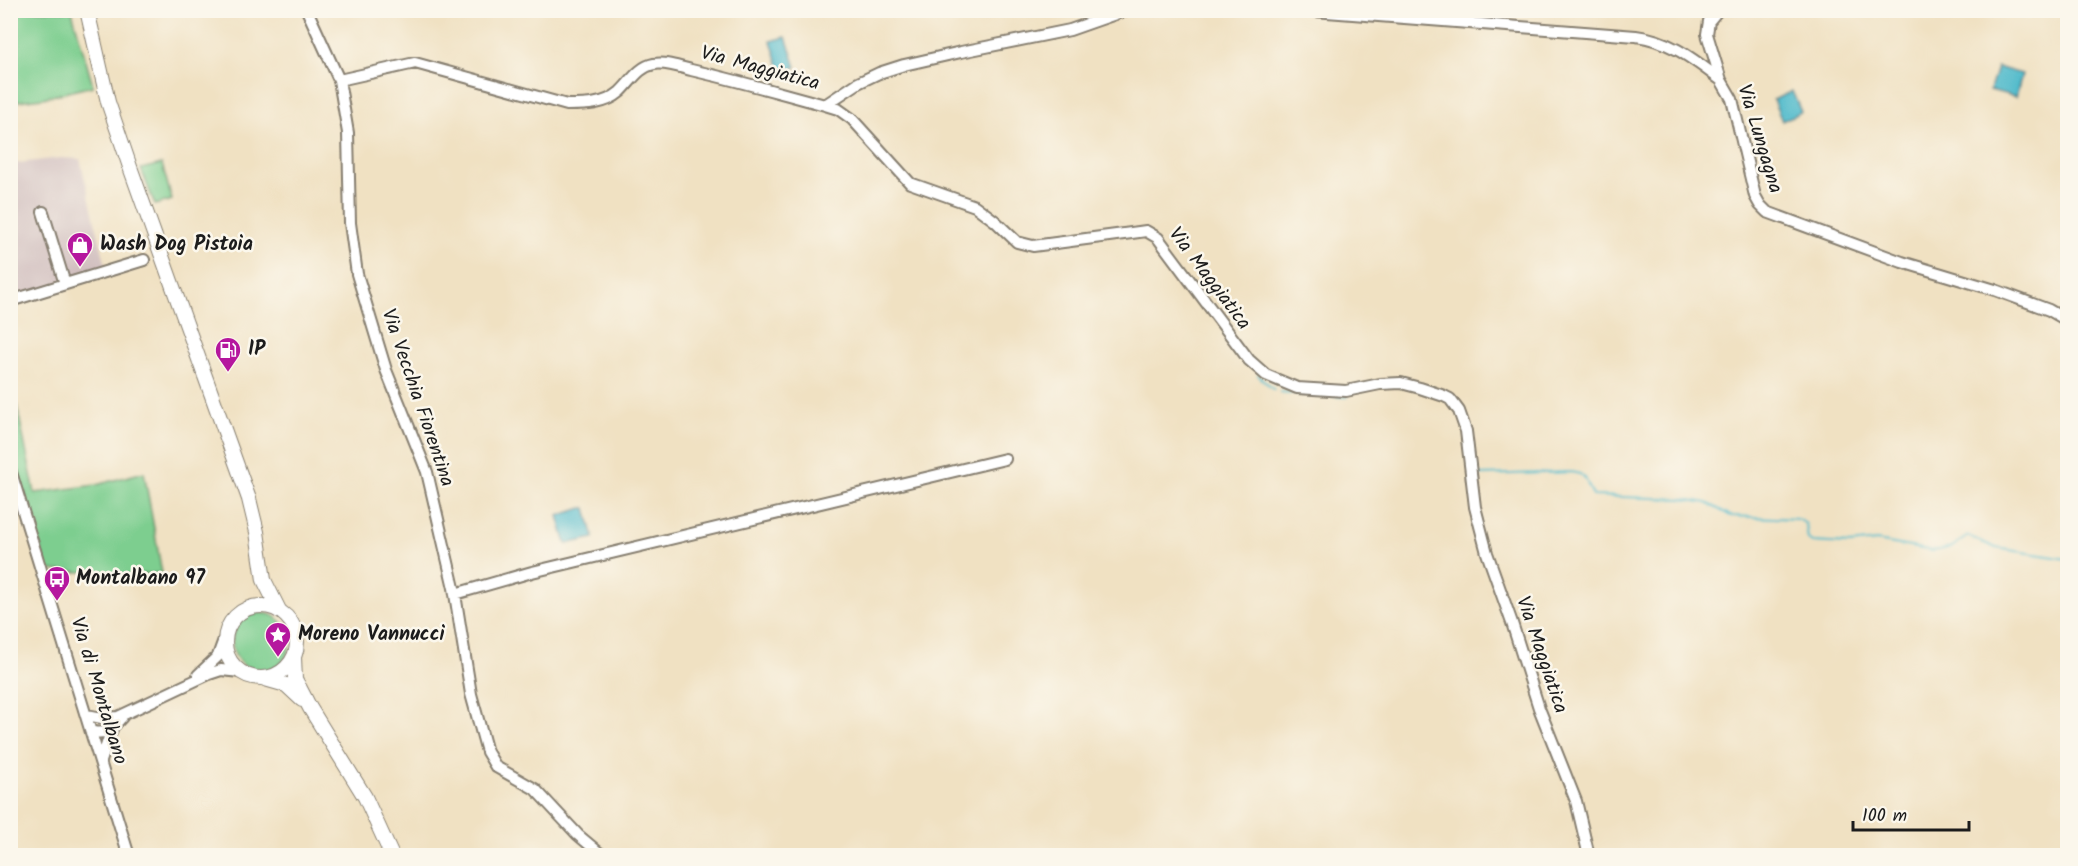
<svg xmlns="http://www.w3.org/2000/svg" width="2078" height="866" font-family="Kalam,sans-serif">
	<rect width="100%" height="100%" fill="#fbf7ec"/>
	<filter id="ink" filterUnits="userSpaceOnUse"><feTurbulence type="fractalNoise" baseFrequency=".0167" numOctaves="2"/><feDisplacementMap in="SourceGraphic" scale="12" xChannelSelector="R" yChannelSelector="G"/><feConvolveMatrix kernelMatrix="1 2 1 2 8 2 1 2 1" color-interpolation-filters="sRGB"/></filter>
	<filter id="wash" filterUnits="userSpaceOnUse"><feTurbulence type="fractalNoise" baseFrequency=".008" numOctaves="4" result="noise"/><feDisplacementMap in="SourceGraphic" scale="24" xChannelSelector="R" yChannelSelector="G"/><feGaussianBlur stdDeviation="1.35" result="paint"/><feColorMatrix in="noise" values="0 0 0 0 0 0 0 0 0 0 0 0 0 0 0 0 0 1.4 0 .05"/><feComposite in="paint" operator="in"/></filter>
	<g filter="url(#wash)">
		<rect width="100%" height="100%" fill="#f0e1c2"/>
		<path fill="#d1bfbf" d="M 61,158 L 80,159 L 108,274 L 10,301 L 10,164 Z"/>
		<path fill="#7dce8f" stroke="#4c7556" stroke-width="1.5" d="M 11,10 L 72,11 L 93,86 L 43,98 L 11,102 Z
			M 162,164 L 172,200 L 155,205 L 141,169 Z
			M 10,373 L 35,493 L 96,485 L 144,472 L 162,573 L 131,575 L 47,570 L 11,449 Z
			M232 642a29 29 0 1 1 58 0a29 29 0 1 1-58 0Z"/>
		<path fill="#4fbacb" stroke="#366b74" stroke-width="1.5" d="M 786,37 L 796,67 L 781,72 L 771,41 Z
			M 1997,67 L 2022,74 L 2016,97 L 1990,90 Z
			M 1792,91 L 1801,112 L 1782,121 L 1773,100 Z
			M 582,508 L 586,508 L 594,538 L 566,544 L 558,516 Z"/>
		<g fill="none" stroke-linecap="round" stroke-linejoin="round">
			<path stroke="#4fbacb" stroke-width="2" d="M 1258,375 L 1274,390
				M 1280,392 L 1347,397
				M 1476,473 L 1481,475 L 1571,472 L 1580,474 L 1585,478 L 1593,496 L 1683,499 L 1707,503 L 1731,516 L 1798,519 L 1806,524 L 1808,539 L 1812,542 L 1850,544 L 1877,541 L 1933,551 L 1952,547 L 1968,536 L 1996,548 L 2068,559"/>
		</g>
	</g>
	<g filter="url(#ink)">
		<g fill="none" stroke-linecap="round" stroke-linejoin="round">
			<g stroke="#867e6f" stroke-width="14">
				<path id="minor" d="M 307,10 L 339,80 L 348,133 L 350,223 L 357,274 L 386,370 L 427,472 L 454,588 L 471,694 L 487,752 L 496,767 L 535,789 L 578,835 L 603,856
					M 1301,10 L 1636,36 C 1670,40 1694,60 1721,80 L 1732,99 L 1755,196 L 1760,205 L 1767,212 L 1902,262 L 1995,290 L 2049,310 L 2068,321
					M 1718,10 L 1709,21 L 1707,34 L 1721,80
					M 339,80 L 415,63 L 567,105 C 585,105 605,105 620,92 C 631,82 638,67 654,64 C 666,62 680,67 691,70 C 736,80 780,93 825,105 L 838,109 L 852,119 L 910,183 L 975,206 L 995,221 L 1017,242 L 1033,246 L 1139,232 L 1146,231 L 1158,238 L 1249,360 L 1266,375 L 1297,388 L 1346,391 L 1380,384 L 1401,383 L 1420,388 L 1444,396 L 1450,399 L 1459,411 L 1466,431 L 1475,507 L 1487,553 L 1512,623 L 1539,708 L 1576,801 L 1589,856
					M 825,105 L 858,83 L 879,73 L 904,65 L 961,52 L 1070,30 L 1127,10
					M 43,212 L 65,284
					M 10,301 L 144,260
					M 10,469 L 129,856
					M 455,594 L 532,572 L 1005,459
					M 198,675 L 218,656 L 226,634
					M 87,715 L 102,718 L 118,717 L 209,674 L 221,670 L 241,672
					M 93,732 C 109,735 112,727 122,717
					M 101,761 L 112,729"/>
			</g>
			<g stroke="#867e6f" stroke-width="16">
				<path id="major" d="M 87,10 L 108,102 L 130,167 L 249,499 L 257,532 L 264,580 L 279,610
					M225 642a36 36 0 1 1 72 0a36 36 0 1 1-72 0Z
					M 294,657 L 295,679 L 310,708 L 365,797 L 392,856
					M 265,679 L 286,685 L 302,700"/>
			</g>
			<use href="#minor" stroke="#fff" stroke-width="10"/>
			<use href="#major" stroke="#fff" stroke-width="14"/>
		</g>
	</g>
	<defs>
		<g id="shop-pin" transform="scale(1.35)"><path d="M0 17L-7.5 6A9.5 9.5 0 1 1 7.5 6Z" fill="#b5179e" stroke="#fbf7ec"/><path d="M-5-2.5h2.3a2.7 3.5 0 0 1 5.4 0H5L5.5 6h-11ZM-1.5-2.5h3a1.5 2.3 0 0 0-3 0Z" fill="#fff"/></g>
		<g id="fuel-pin" transform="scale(1.35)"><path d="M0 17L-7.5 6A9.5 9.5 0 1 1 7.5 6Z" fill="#b5179e" stroke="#fbf7ec"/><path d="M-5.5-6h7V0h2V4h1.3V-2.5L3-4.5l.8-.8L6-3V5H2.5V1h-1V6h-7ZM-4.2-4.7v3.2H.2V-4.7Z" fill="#fff"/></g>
		<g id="bus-pin" transform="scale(1.35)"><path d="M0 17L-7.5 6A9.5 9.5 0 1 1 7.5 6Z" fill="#b5179e" stroke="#fbf7ec"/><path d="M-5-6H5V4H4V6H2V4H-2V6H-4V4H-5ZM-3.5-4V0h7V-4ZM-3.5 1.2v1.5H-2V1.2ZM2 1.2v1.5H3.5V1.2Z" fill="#fff"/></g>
		<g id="sight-pin" transform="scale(1.35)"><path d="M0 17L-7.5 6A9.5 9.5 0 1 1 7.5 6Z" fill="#b5179e" stroke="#fbf7ec"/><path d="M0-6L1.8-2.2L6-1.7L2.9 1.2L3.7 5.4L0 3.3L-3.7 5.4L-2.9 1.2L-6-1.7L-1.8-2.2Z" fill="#fff"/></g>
	</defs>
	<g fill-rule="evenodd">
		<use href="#shop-pin" x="80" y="245"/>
		<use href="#fuel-pin" x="228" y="350"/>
		<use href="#bus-pin" x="57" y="579"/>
		<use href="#sight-pin" x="278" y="635"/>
	</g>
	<g text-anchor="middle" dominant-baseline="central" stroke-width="5" stroke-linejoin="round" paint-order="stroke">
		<g font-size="20" fill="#1c1c1c" stroke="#fbf7ec">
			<text transform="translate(760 69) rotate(15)">Via Maggiatica</text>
			<text transform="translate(1759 139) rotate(73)">Via Lungagna</text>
			<text transform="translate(1209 279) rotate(53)">Via Maggiatica</text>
			<text transform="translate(417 398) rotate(71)">Via Vecchia Fiorentina</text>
			<text transform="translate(1541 655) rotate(71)">Via Maggiatica</text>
			<text transform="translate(98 691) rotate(73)">Via di Montalbano</text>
		</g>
		<g font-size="20" font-weight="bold" fill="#1c1c1c" stroke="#fbf7ec" text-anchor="start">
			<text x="100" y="245">Wash Dog Pistoia</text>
			<text x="248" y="350">IP</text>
			<text x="76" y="579">Montalbano 97</text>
			<text x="298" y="635">Moreno Vannucci</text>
		</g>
	</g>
	<rect width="2078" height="866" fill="none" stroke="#fbf7ec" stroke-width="36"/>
	<path d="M1853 821v9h116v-9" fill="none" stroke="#1c1c1c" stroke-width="3"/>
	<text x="1862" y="821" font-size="18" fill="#1c1c1c" stroke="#fbf7ec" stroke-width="4.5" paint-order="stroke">100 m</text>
</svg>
